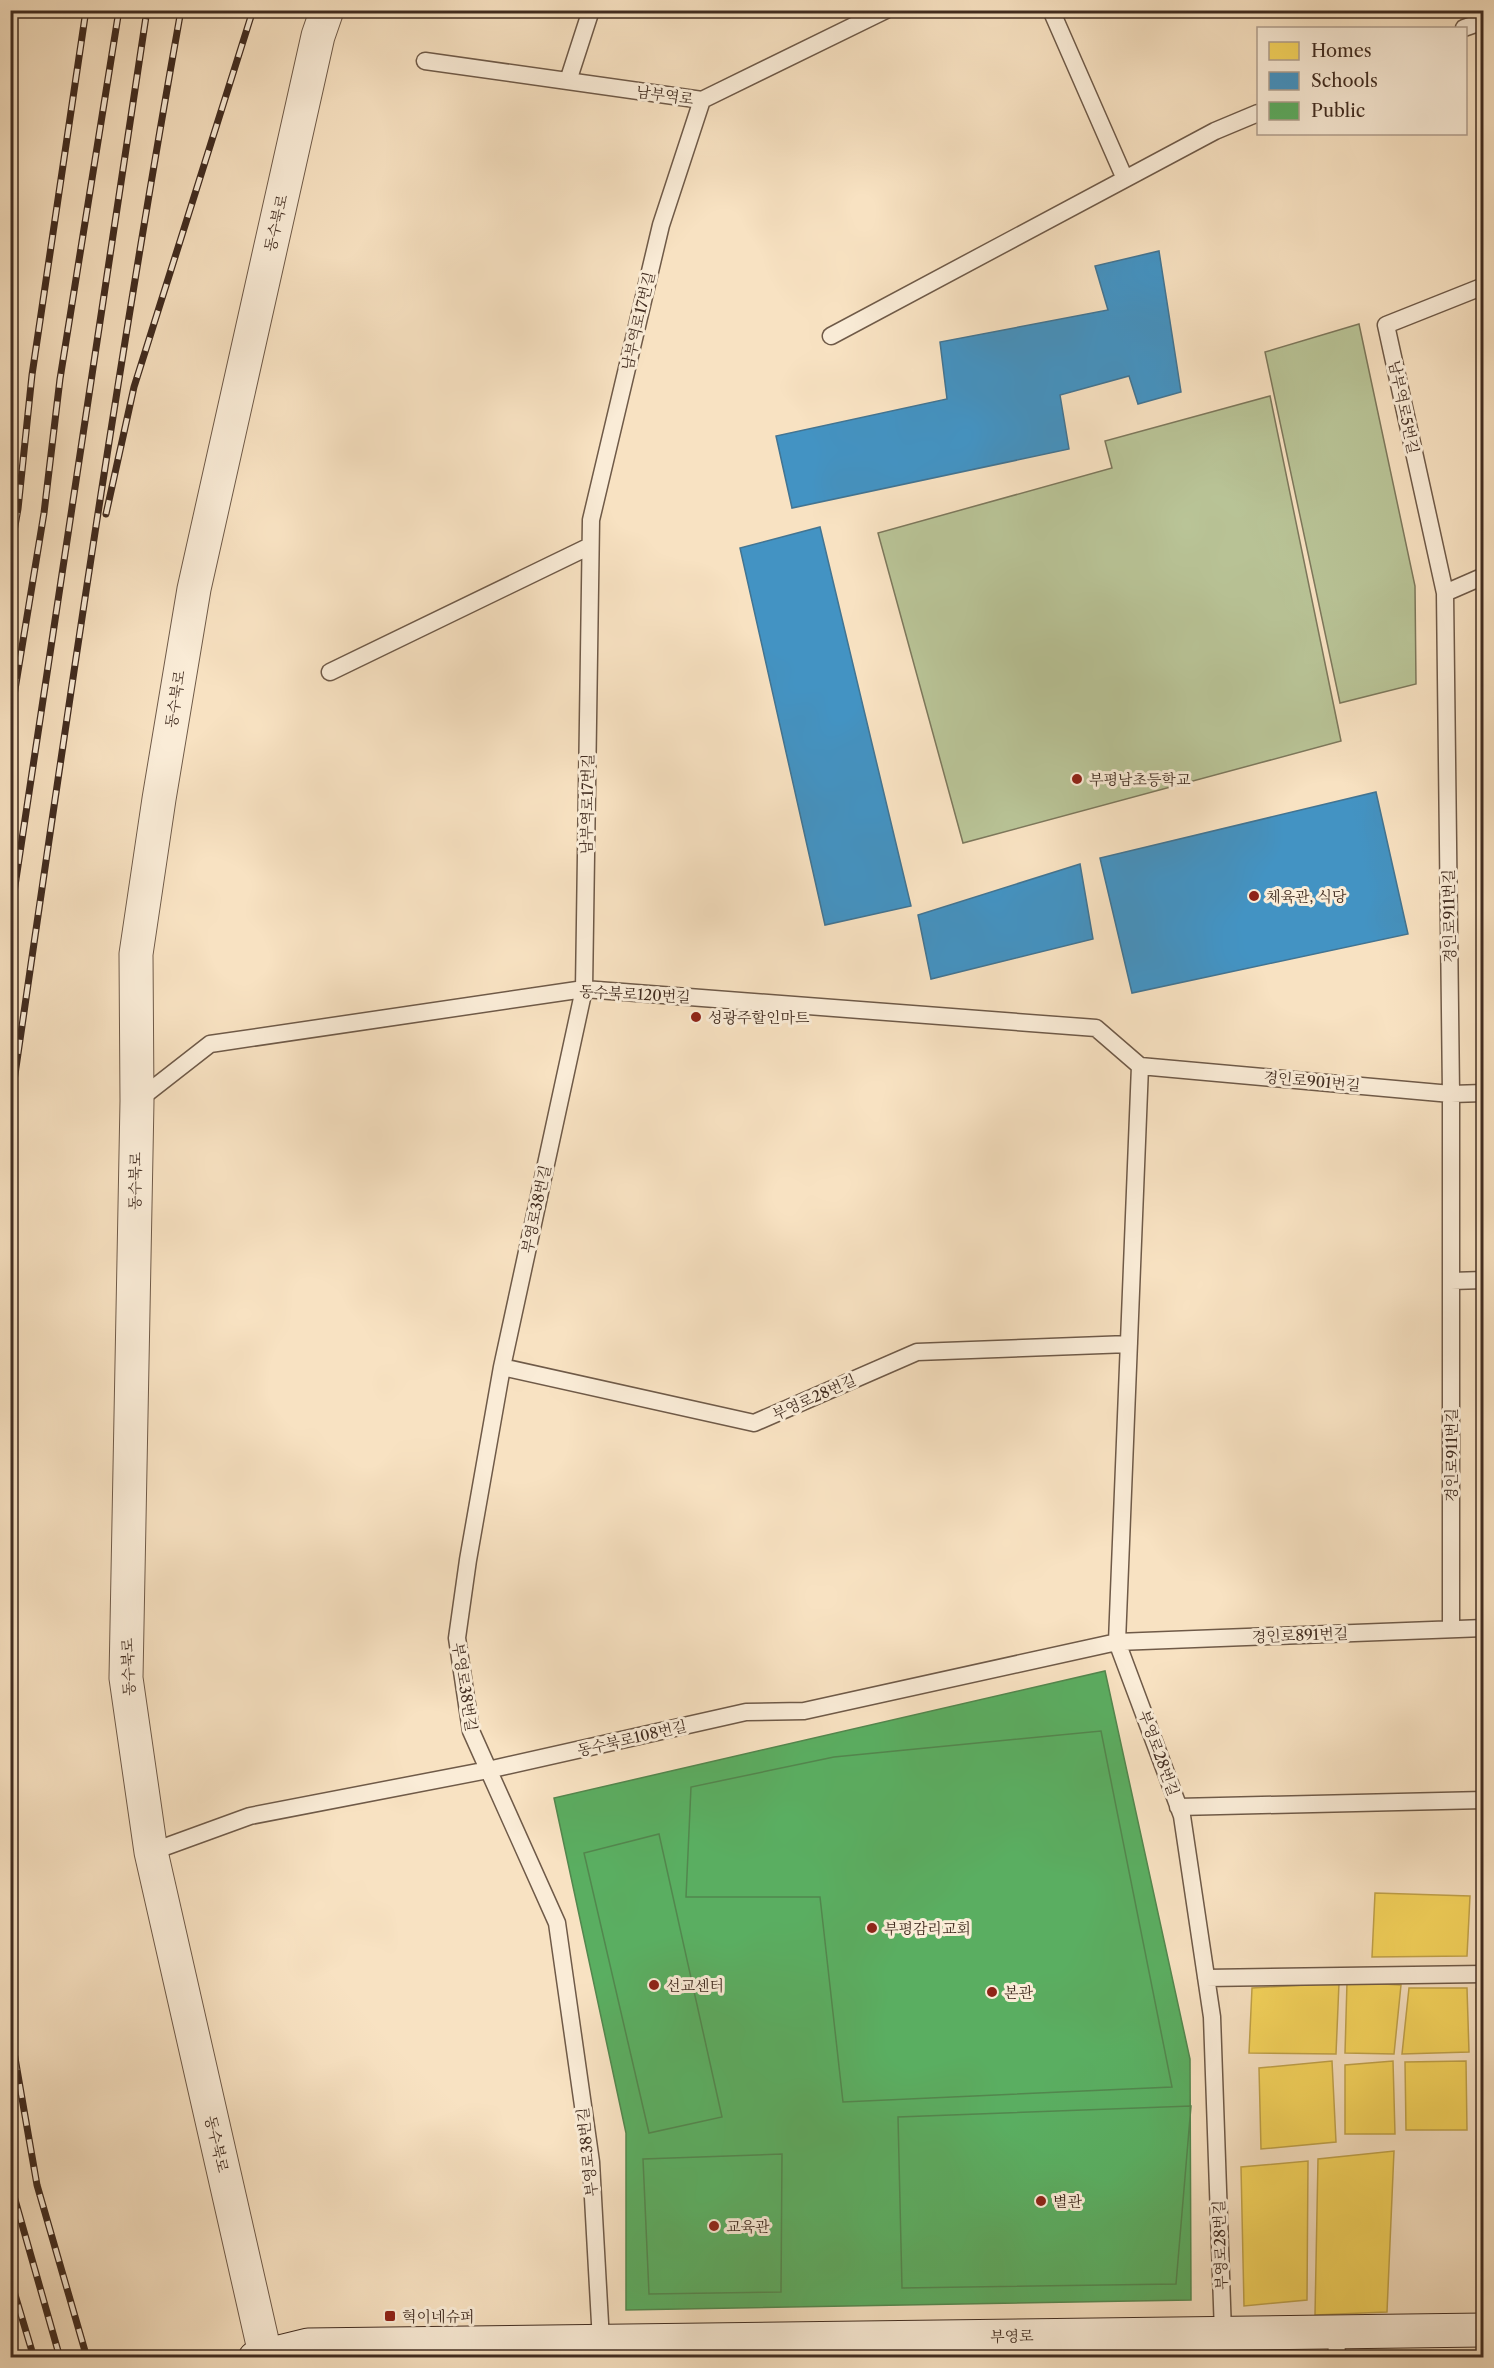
<svg xmlns="http://www.w3.org/2000/svg" width="1494" height="2368" font-family="'Libre Caslon Text','Noto Serif KR',serif">
	<rect width="100%" height="100%" fill="#f8e2c2"/>
	<filter id="stains"><feTurbulence type="fractalNoise" baseFrequency=".00333" numOctaves="4"/><feColorMatrix values="0 0 0 0 .2 0 0 0 0 .09 0 0 0 0 .02 0 0 0 .5 -.17"/></filter>
	<radialGradient id="worn" r=".72"><stop offset=".6" stop-color="#630" stop-opacity="0"/><stop offset="1" stop-color="#630" stop-opacity=".3"/></radialGradient>
	<path fill="#b9c497" stroke="#7d785c" stroke-width="1.5" d="M 1359,324 L 1415,586 L 1416,684 L 1340,703 L 1265,352 Z
		M 1270,396 L 1341,741 L 963,843 L 878,533 L 1112,468 L 1105,441 Z"/>
	<path fill="#f6d55c" stroke="#c0a24a" stroke-width="1.5" d="M 1375,1893 L 1470,1896 L 1467,1956 L 1372,1957 Z
		M 1484,1914 L 1484,1958 L 1480,1958 Z
		M 1347,1982 L 1401,1985 L 1394,2054 L 1345,2053 Z
		M 1339,1983 L 1336,2054 L 1249,2053 L 1252,1988 Z
		M 1409,1988 L 1467,1988 L 1469,2052 L 1402,2054 Z
		M 1476,1989 L 1484,1989 L 1484,2132 L 1478,2133 Z
		M 1332,2061 L 1336,2142 L 1261,2149 L 1259,2068 Z
		M 1393,2061 L 1395,2134 L 1345,2134 L 1345,2065 Z
		M 1466,2061 L 1467,2130 L 1406,2130 L 1405,2062 Z
		M 1394,2151 L 1387,2312 L 1315,2315 L 1318,2159 Z
		M 1308,2161 L 1307,2300 L 1244,2306 L 1241,2167 Z"/>
	<path fill="#4393c3" stroke="#427492" stroke-width="1.5" d="M 1159,251 L 1181,392 L 1138,404 L 1129,376 L 1060,395 L 1069,449 L 792,508 L 776,436 L 947,399 L 940,342 L 1108,310 L 1095,266 Z
		M 820,527 L 911,906 L 825,925 L 740,548 Z
		M 1376,792 L 1408,934 L 1132,993 L 1100,858 Z
		M 1080,864 L 1093,939 L 931,979 L 918,915 Z"/>
	<path fill="#5aae61" stroke="#52874e" stroke-width="1.5" d="M 1105,1671 L 1190,2059 L 1191,2300 L 626,2310 L 626,2133 L 554,1798 Z
		M 1101,1731 L 1172,2087 L 843,2102 L 820,1897 L 686,1897 L 691,1787 L 834,1757 Z
		M 659,1834 L 722,2117 L 649,2133 L 584,1853 Z
		M 1191,2106 L 1176,2284 L 902,2288 L 898,2117 Z
		M 782,2154 L 781,2292 L 649,2294 L 643,2159 Z"/>
	<g fill="none" stroke-linecap="round" stroke-linejoin="round">
		<g stroke="#6f5a48" stroke-width="19">
			<path id="service" d="M 1051,10 L 1125,179
				M 1464,28 L 1484,21
				M 425,61 L 702,100 L 886,10
				M 568,81 L 591,10
				M 831,336 L 1215,131 L 1258,113
				M 1445,593 L 1484,576
				M 330,672 L 590,546
				M 1140,1066 L 1117,1642 L 1182,1816 L 1212,2017 L 1223,2333
				M 1140,1066 L 1451,1094 L 1484,1093
				M 137,1101 L 210,1044 L 584,989 L 1096,1028 L 1140,1066
				M 1451,1281 L 1484,1280
				M 502,1367 L 754,1423 L 917,1352 L 1129,1344
				M 1451,1629 L 1451,1094 L 1445,593 L 1386,325 L 1484,286
				M 1178,1807 L 1484,1800
				M 151,1852 L 250,1816 L 488,1770 L 746,1712 L 804,1711 L 1117,1642 L 1484,1628
				M 1206,1978 L 1484,1974
				M 1336,2332 L 1337,2358
				M 601,2341 L 591,2162 L 557,1923 L 471,1731 L 457,1638 L 468,1560 L 502,1367 L 584,989 L 591,520 L 661,225 L 702,100"/>
		</g>
		<g stroke="#6f5a48" stroke-width="35">
			<path id="tertiary" d="M 266,2358 L 151,1852 L 126,1678 L 137,1101 L 136,954 L 159,799 L 194,589 L 318,36 L 327,10"/>
		</g>
		<g stroke="#412c20" stroke-width="35">
			<path id="secondary" d="M 255,2358 L 308,2345 L 1484,2330"/>
		</g>
		<use href="#service" stroke="#faecd7" stroke-width="16"/>
		<use href="#tertiary" stroke="#faecd7" stroke-width="33"/>
		<use href="#secondary" stroke="#faecd7" stroke-width="33"/>
		<g stroke="#412c20" stroke-width="7">
			<path id="rail" d="M 106,514 L 134,387 L 253,10
				M 10,554 L 18,509 L 32,375 L 86,10
				M 10,720 L 44,513 L 60,379 L 119,10
				M 10,919 L 147,10
				M 10,1109 C 63,742 116,375 181,10
				M 10,2029 L 37,2185 L 87,2358
				M 10,2182 L 60,2358
				M 10,2278 L 34,2358"/>
		</g>
		<use href="#rail" stroke="#faecd7" stroke-width="4.5" stroke-dasharray="14" stroke-linecap="butt"/>
	</g>
	<g fill="#8f2418" stroke="#faecd7" stroke-width="2">
		<circle cx="1077" cy="779" r="6"/>
		<circle cx="1254" cy="896" r="6"/>
		<circle cx="696" cy="1017" r="6"/>
		<circle cx="872" cy="1928" r="6"/>
		<circle cx="654" cy="1985" r="6"/>
		<circle cx="992" cy="1992" r="6"/>
		<circle cx="1041" cy="2201" r="6"/>
		<circle cx="714" cy="2226" r="6"/>
		<rect x="384" y="2310" width="12" height="12" rx="3"/>
	</g>
	<g text-anchor="middle" dominant-baseline="central" stroke-width="6" stroke-linejoin="round" paint-order="stroke">
		<g font-size="15" fill="#412c20" stroke="#faecd7">
			<text transform="translate(665 95) rotate(8)">남부역로</text>
			<text transform="translate(276 223) rotate(-77)">동수북로</text>
			<text transform="translate(638 321) rotate(-77)">남부역로17번길</text>
			<text transform="translate(1404 407) rotate(78)">남부역로5번길</text>
			<text transform="translate(175 699) rotate(-81)">동수북로</text>
			<text transform="translate(587 804) rotate(-89)">남부역로17번길</text>
			<text transform="translate(1449 916) rotate(-91)">경인로911번길</text>
			<text transform="translate(635 994) rotate(3)">동수북로120번길</text>
			<text transform="translate(1312 1081) rotate(5)">경인로901번길</text>
			<text transform="translate(135 1181) rotate(-89)">동수북로</text>
			<text transform="translate(536 1209) rotate(-78)">부영로38번길</text>
			<text transform="translate(814 1397) rotate(-24)">부영로28번길</text>
			<text transform="translate(1451 1455) rotate(-90)">경인로911번길</text>
			<text transform="translate(1300 1635) rotate(-2)">경인로891번길</text>
			<text transform="translate(128 1667) rotate(-92)">동수북로</text>
			<text transform="translate(465 1687) rotate(81)">부영로38번길</text>
			<text transform="translate(632 1738) rotate(-13)">동수북로108번길</text>
			<text transform="translate(1159 1753) rotate(70)">부영로28번길</text>
			<text transform="translate(217 2144) rotate(77)">동수북로</text>
			<text transform="translate(587 2152) rotate(-96)">부영로38번길</text>
			<text transform="translate(1220 2245) rotate(-92)">부영로28번길</text>
			<text transform="translate(1012 2336) rotate(-1)">부영로</text>
		</g>
		<g font-size="15" fill="#412c20" stroke="#faecd7" text-anchor="start">
			<text x="1089" y="779">부평남초등학교</text>
			<text x="1266" y="896">체육관, 식당</text>
			<text x="708" y="1017">성광주할인마트</text>
			<text x="884" y="1928">부평감리교회</text>
			<text x="666" y="1985">선교센터</text>
			<text x="1004" y="1992">본관</text>
			<text x="1053" y="2201">별관</text>
			<text x="726" y="2226">교육관</text>
			<text x="402" y="2316">혁이네슈퍼</text>
		</g>
	</g>
	<rect width="1494" height="2368" fill="none" stroke="#f8e2c2" stroke-width="36"/>
	<rect x="12" y="12" width="1470" height="2344" fill="none" stroke="#412c20" stroke-width="3"/>
	<rect x="18" y="18" width="1458" height="2332" fill="none" stroke="#412c20" stroke-width="1.5"/>
	<rect x="1257" y="27" width="210" height="108" fill="#faecd7" stroke="#b09f8e" stroke-width="1.5"/>
	<rect x="1269" y="42" width="30" height="18" fill="#f6d55c" stroke="#b09f8e" stroke-width="1.5"/>
	<text x="1311" y="57" font-size="18" fill="#412c20">Homes</text>
	<rect x="1269" y="72" width="30" height="18" fill="#4393c3" stroke="#b09f8e" stroke-width="1.5"/>
	<text x="1311" y="87" font-size="18" fill="#412c20">Schools</text>
	<rect x="1269" y="102" width="30" height="18" fill="#5aae61" stroke="#b09f8e" stroke-width="1.5"/>
	<text x="1311" y="117" font-size="18" fill="#412c20">Public</text>
	<rect width="100%" height="100%" filter="url(#stains)"/>
	<rect width="100%" height="100%" fill="url(#worn)"/>
</svg>
